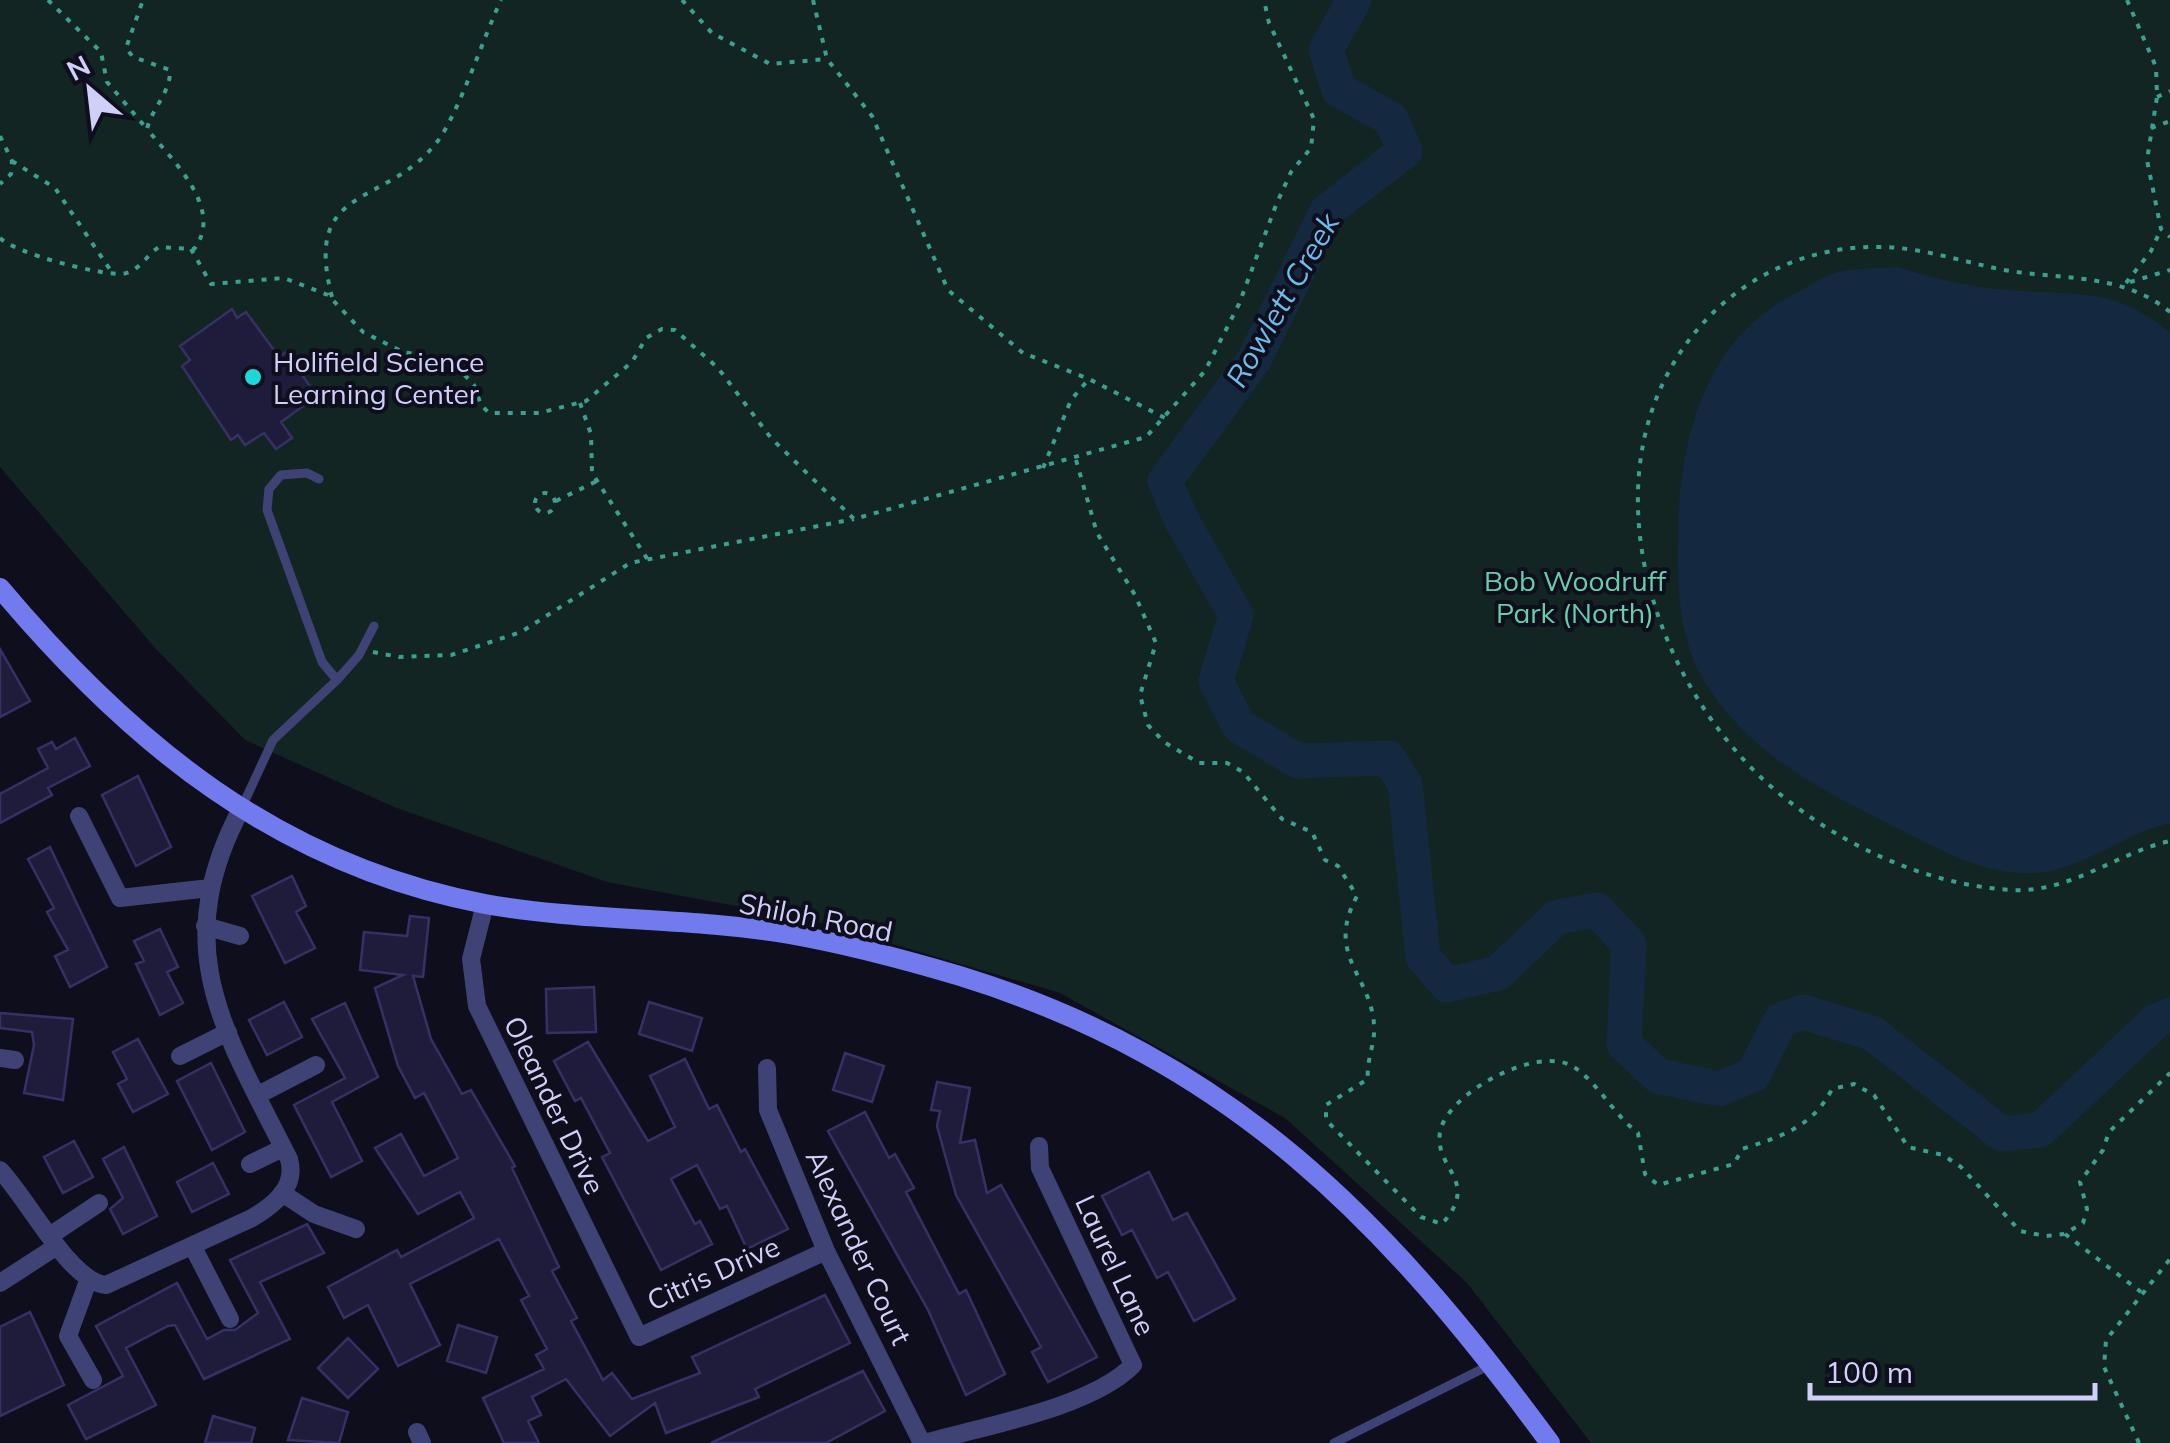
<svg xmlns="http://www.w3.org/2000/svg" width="2170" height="1443" font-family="Mulish,sans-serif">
	<rect width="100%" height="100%" fill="#0f0e1c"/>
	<path fill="#122522" d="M 0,0 L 2170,0 L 2170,1443 L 1591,1443 L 1467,1283 L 1285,1118 L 1060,993 L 811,920 L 607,882 L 394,807 L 245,740 L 155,648 L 0,467 Z"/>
	<path fill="#142940" d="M 1897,267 C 1929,277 1961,285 1995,289 C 2066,297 2111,282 2170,333 L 2170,823 C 2124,833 2083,870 2035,873 C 1984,877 1930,844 1885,822 C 1814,786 1746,751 1703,679 C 1679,638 1677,586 1678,539 C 1679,442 1702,341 1796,293 C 1810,286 1827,273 1843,271 C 1861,268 1879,268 1897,267 Z"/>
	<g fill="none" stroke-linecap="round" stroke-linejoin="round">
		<path stroke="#142940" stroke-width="35" d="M 1354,0 L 1326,50 L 1339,90 L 1391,119 L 1405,151 L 1327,211 L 1254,360 L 1165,481 L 1182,521 L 1236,615 L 1216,681 L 1239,726 L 1298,761 L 1388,758 L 1405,784 L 1423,957 L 1447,985 L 1498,973 L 1557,917 L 1597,910 L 1629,944 L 1624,1044 L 1658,1076 L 1720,1089 L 1753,1075 L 1781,1020 L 1803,1012 L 1872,1033 L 2002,1134 L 2040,1130 L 2156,1021 L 2170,1015"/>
	</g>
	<path fill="#1f1c3b" stroke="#363164" stroke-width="2.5" d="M 232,309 L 237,318 L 246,312 L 279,357 L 286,352 L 317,396 L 281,422 L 292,438 L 276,449 L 264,433 L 245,445 L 238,435 L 231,440 L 182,366 L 190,360 L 180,346 Z
		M 0,649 L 30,701 L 0,717 Z
		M 75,738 L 90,766 L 48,788 L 52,795 L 0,823 L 0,794 L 48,768 L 38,749 L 52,742 L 56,749 Z
		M 138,776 L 171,847 L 136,866 L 102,795 Z
		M 50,847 L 107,967 L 70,987 L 55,956 L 68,950 L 47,912 L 54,908 L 28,859 Z
		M 292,876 L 306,906 L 296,912 L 315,948 L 285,963 L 252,896 Z
		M 410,916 L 429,918 L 423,977 L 413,976 L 431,1039 L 462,1094 L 471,1090 L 515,1166 L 512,1168 L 559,1267 L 552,1271 L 577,1318 L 571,1321 L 603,1380 L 612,1373 L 632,1399 L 700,1373 L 692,1357 L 825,1295 L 850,1343 L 755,1389 L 759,1397 L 666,1433 L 655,1403 L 610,1436 L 566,1379 L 532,1397 L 541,1415 L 528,1421 L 539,1443 L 504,1443 L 483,1398 L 544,1369 L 536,1355 L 547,1349 L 521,1300 L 529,1296 L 499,1239 L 410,1284 L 440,1345 L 398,1366 L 368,1305 L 344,1318 L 328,1287 L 397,1250 L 401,1257 L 474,1218 L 460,1192 L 418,1214 L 375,1148 L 401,1134 L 424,1176 L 458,1158 L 424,1093 L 415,1098 L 398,1066 L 375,988 L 403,975 L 360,970 L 364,932 L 407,936 Z
		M 160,929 L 178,967 L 167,972 L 183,1003 L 160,1015 L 136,964 L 144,961 L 134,941 Z
		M 594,987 L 596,1032 L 547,1033 L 546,989 Z
		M 284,1002 L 302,1037 L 267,1055 L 249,1020 Z
		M 649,1002 L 702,1018 L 692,1051 L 639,1034 Z
		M 345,1003 L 378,1077 L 332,1102 L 362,1161 L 331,1177 L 294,1105 L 345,1078 L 312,1019 Z
		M 0,1013 L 73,1019 L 63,1100 L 24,1093 L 34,1045 L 32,1032 L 0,1028 Z
		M 138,1039 L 168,1094 L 133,1112 L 118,1084 L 127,1079 L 113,1052 Z
		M 588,1042 L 648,1141 L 675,1127 L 650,1076 L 685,1059 L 709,1109 L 717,1105 L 741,1152 L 745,1149 L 788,1229 L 747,1249 L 727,1206 L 720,1209 L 697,1165 L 671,1179 L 695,1224 L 700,1221 L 712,1244 L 661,1270 L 602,1157 L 610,1153 L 581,1098 L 575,1101 L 554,1061 Z
		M 845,1053 L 884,1066 L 872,1102 L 833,1090 Z
		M 211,1063 L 245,1132 L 212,1150 L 177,1081 Z
		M 937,1082 L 970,1088 L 960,1143 L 975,1140 L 987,1193 L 1001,1185 L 1097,1357 L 1048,1382 L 1032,1352 L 1041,1347 L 956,1195 L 937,1126 L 940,1111 L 931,1110 Z
		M 865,1112 L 889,1158 L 895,1154 L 914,1188 L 906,1192 L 959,1294 L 966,1290 L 1005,1374 L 966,1395 L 928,1310 L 828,1131 Z
		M 74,1141 L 93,1177 L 63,1193 L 44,1157 Z
		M 124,1147 L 157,1216 L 123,1234 L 110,1209 L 123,1198 L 103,1159 Z
		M 213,1163 L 229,1194 L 192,1212 L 177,1182 Z
		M 1149,1172 L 1173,1220 L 1187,1213 L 1235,1299 L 1194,1321 L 1168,1272 L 1157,1278 L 1132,1230 L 1122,1235 L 1102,1196 Z
		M 307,1224 L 324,1253 L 260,1282 L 290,1339 L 204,1379 L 175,1325 L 168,1326 L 126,1348 L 156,1405 L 86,1439 L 68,1405 L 123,1376 L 96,1326 L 177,1283 L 207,1339 L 224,1330 L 235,1330 L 258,1313 L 230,1260 Z
		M 30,1312 L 64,1385 L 0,1416 L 0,1327 Z
		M 458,1325 L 497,1337 L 486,1373 L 447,1361 Z
		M 348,1338 L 378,1369 L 348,1398 L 318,1368 Z
		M 863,1371 L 885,1411 L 826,1443 L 711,1443 Z
		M 302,1398 L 348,1412 L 339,1443 L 288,1440 Z
		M 213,1416 L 255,1428 L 251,1443 L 205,1443 Z"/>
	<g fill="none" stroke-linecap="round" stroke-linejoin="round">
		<path stroke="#3ca090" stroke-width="4" stroke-dasharray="5 8" stroke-linecap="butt" d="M 48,0 L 101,52 L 107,82 L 147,129
			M 682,0 L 712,33 L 770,64 L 827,59
			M 813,0 L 827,59 L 872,116 L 948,290 L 1023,353 L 1089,379 L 1165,418
			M 2127,0 L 2156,67 L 2157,97 L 2147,160 L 2161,229 L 2170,237
			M 2157,97 L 2170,91
			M 2151,128 L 2170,121
			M 0,136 L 12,161 L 11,174 L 0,184
			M 12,161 L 55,188 L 111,271
			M 0,238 C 17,254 96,274 121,274 C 139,273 146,255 159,247 L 194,249 C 225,209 172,160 147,129 C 152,108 171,92 170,70 L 133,57 L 126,48 L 143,0
			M 191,249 L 211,284 L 284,278 L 328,295 L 363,332 L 403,352 L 452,361 L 474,385 L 481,405 L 489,413 L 539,413 L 586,401 L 632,362 L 646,338 L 662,329 L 675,330 L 718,368 L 771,438 L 854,519 L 1146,437 L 1205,371 L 1239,304 L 1276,205 L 1291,172 L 1311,148 L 1314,119 L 1269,23 L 1264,0
			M 2130,282 L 2170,270
			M 2126,283 L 2151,251 L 2161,229
			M 332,297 C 302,182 385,209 437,142 C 458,115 484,36 501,0
			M 2170,312 C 2118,269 2052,282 1990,267 C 1954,259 1917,247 1879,247 C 1812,246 1749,273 1704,322 C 1582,456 1644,671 1767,783 C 1833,842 1923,885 2012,890 C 2071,893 2116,853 2170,841
			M 580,403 L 591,434 L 592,473 L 648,560
			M 1076,460 L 1097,533 L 1135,595 L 1156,643 L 1140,695 L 1148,725 L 1164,742 L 1199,763 L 1227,763 L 1243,772 L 1282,819 L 1312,832 L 1325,860 L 1338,866 L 1357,896 C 1325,955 1370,974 1374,1024 C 1376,1042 1366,1060 1368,1079 L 1326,1105 L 1326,1120 L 1421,1217 L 1442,1224 C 1481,1180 1434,1170 1440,1132 C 1447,1093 1538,1044 1574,1067 C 1598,1083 1614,1115 1638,1133 L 1645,1174 L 1658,1185 L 1734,1164 L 1742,1149 C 1780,1137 1813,1127 1832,1089 L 1854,1084 L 1874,1095 L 1908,1147 L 1943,1155 L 1961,1167 L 2020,1231 L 2046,1236 L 2064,1234 L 2083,1223 L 2087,1209 L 2080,1182 L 2103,1150 L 2109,1132 L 2170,1073
			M 1043,468 L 1071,400 L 1088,380
			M535 503a10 10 0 1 1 20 0a10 10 0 1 1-20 0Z
			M 556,501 L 597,481
			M 373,652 L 399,657 L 451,655 L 521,632 L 630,563 L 854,519
			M 2065,1234 L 2141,1292
			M 2139,1443 L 2104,1367 L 2106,1340 L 2170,1259"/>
		<path stroke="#3f4275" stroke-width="9" d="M 319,479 L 307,473 L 281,475 L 269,489 L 267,510 L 322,662 L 337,680 L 359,655 L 374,626
			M 242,807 L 273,740 L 337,680
			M 1334,1443 L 1488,1366"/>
		<path stroke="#3f4275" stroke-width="18" d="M 79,816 L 120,898 L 210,888
			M 485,904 L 471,959 L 477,1006 L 639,1337 L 826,1251
			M 205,926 L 240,936
			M 180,1056 L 228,1032
			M 0,1058 L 15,1060
			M 767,1068 L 768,1110 L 826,1251 L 922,1443
			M 258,1095 L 316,1065
			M 250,1164 L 283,1148
			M 0,1170 C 28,1199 70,1282 106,1285 L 252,1218 C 274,1205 297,1187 289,1159 C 225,1032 167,949 241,809
			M 282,1193 L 314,1214 L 356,1229
			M 51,1235 L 99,1203
			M 193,1247 L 230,1319
			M 88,1281 L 68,1336 L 93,1380
			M 0,1283 L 57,1246
			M 417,1432 L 422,1443
			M 925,1443 C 983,1426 1091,1408 1133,1365 L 1040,1168 L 1039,1146"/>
		<path stroke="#727bed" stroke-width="20" d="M 0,588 C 131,744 279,865 485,904 C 585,922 689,917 789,934 C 846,944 906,960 960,976 C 1232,1060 1387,1221 1550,1443"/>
	</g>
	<circle fill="#1cd8d8" stroke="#0f0e1c" stroke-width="4" cx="253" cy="377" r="10"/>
	<g text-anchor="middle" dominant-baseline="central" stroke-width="8" stroke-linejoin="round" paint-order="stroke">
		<g font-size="28" fill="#d0cff9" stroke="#0f0e1c" text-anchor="start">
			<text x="273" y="361">Holifield Science<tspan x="273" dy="32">Learning Center</tspan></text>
		</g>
		<g font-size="28" fill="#65cfaa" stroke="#0f0e1c">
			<text x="1575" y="580">Bob Woodruff<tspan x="1575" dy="32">Park (North)</tspan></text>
		</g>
		<g font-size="28" fill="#d0cff9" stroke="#0f0e1c">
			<text transform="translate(816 917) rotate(11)">Shiloh Road</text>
			<text transform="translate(555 1105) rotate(64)">Oleander Drive</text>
			<text transform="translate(859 1247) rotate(65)">Alexander Court</text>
			<text transform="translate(1116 1265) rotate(65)">Laurel Lane</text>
			<text transform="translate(713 1273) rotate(-24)">Citris Drive</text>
		</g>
		<g font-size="30" font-style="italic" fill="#6abdec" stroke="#0f0e1c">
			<text transform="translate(1282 300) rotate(-60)">Rowlett Creek</text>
		</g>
	</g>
	<g transform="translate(90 90) rotate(332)" stroke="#0f0e1c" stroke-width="8" paint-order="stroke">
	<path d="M0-8L18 38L0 25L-18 38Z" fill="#d0cff9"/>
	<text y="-15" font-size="28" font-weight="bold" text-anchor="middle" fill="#d0cff9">N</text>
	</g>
	<path d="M1810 1383v15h285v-15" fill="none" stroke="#d0cff9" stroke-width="5"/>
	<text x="1825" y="1383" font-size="30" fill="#d0cff9" stroke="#0f0e1c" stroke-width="8" paint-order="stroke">100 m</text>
</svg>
